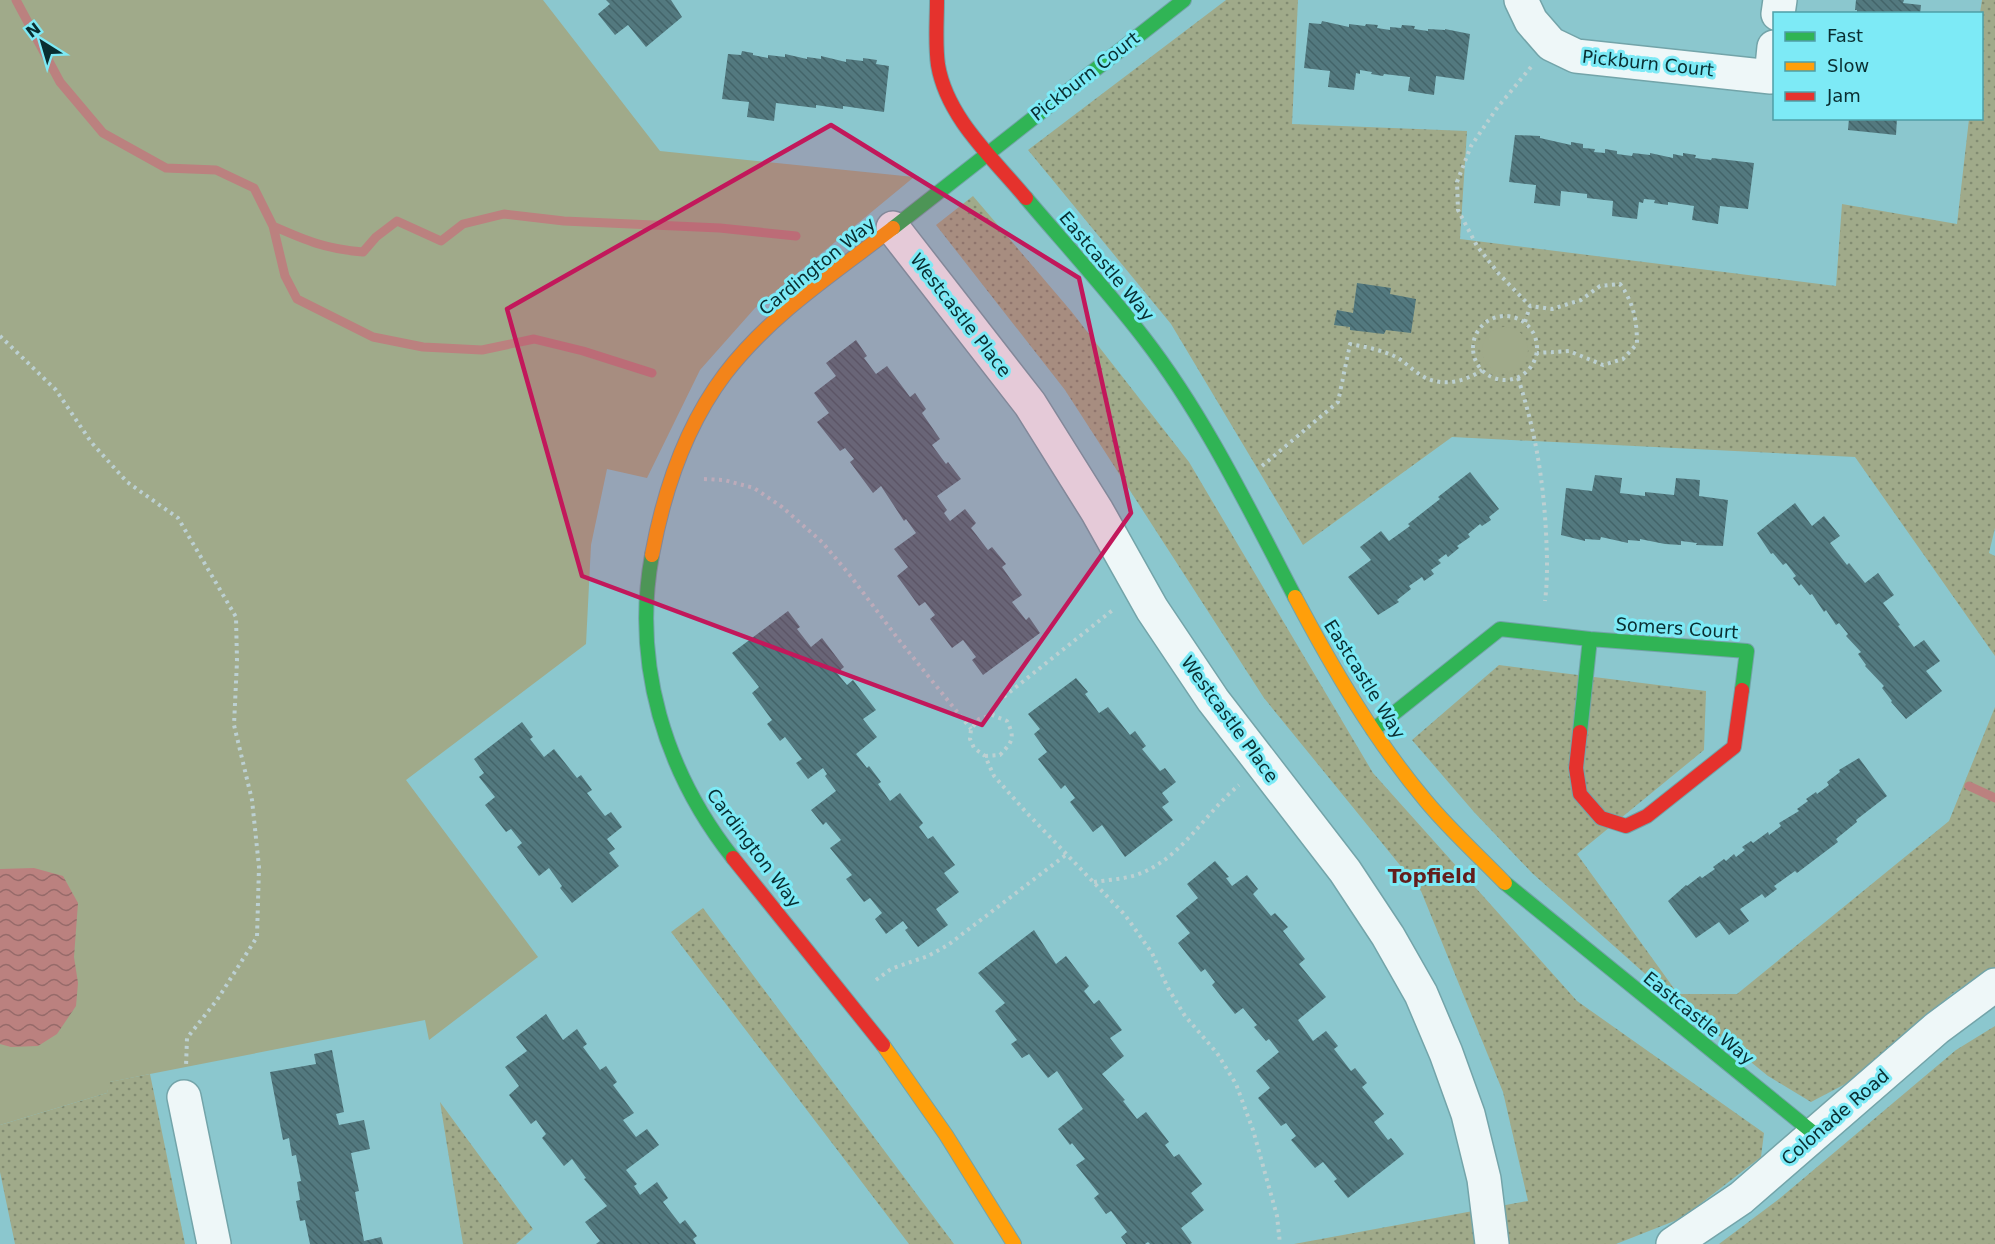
<svg xmlns="http://www.w3.org/2000/svg" width="1995" height="1244" font-family="'DejaVu Sans',sans-serif">
	<defs>
		<pattern id="grass-dots" width="8" height="8" patternUnits="userSpaceOnUse" patternTransform="scale(1.5)"><rect width="8" height="8" fill="#a0aa8a"/><path d="M2 2h.1M6 6h.1" fill="none" stroke="#818b71" stroke-width="1.8" stroke-linecap="round"/></pattern>
		<pattern id="water-waves" width="16" height="10" patternUnits="userSpaceOnUse" patternTransform="scale(1.5)"><rect width="16" height="10" fill="#bb817f"/><path d="M0 5q4-4 8 0t8 0" fill="none" stroke="#966a69"/></pattern>
		<pattern id="building-back-hatch" width="6" height="6" patternUnits="userSpaceOnUse" patternTransform="scale(1.5)"><rect width="6" height="6" fill="#53797f"/><path d="M-1 5l2 2M0 0l6 6M5-1l2 2" fill="none" stroke="#436469"/></pattern>
	</defs>
	<rect width="100%" height="100%" fill="#8bc7ce"/>
	<path fill="url(#grass-dots)" d="M 1226,0 L 1298,0 L 1292,124 L 1467,131 L 1460,239 L 1836,286 L 1842,204 L 1957,224 L 1969,119 L 1982,118 L 1982,14 L 1980,13 L 1982,0 L 1995,0 L 1995,528 L 1989,553 L 1995,556 L 1995,656 L 1855,457 L 1452,437 L 1303,545 L 1171,324 L 1028,150 Z
		M 973,196 L 1071,311 L 1189,462 L 1373,773 L 1577,1001 L 1764,1133 L 1761,1157 L 1682,1218 L 1616,1244 L 1294,1244 L 1528,1201 L 1503,1092 L 1421,891 L 1264,698 L 1065,390 L 936,225 Z
		M 1499,665 L 1706,691 L 1704,750 L 1577,854 L 1678,994 L 1737,994 L 1949,821 L 1995,707 L 1995,967 L 1953,993 L 1849,1082 L 1811,1102 L 1768,1076 L 1670,996 L 1532,873 L 1474,812 L 1412,740 Z
		M 703,908 L 954,1244 L 909,1244 L 671,932 Z
		M 1995,1026 L 1995,1244 L 1719,1244 L 1779,1199 L 1956,1050 Z
		M 150,1074 L 185,1244 L 15,1244 L 0,1172 L 0,1125 L 107,1093 L 109,1082 Z
		M 440,1102 L 533,1229 L 516,1244 L 463,1244 Z"/>
	<path fill="#a0aa8a" d="M 0,0 L 543,0 L 660,151 L 914,177 L 755,308 L 700,370 L 647,478 L 607,469 L 591,545 L 586,644 L 406,780 L 538,957 L 429,1040 L 425,1020 L 150,1074 L 110,1082 L 107,1093 L 0,1125 Z
		M1482 350a23 23 0 1 1 46 0a23 23 0 1 1-46 0Z"/>
	<path fill="url(#water-waves)" d="M 34,868 L 63,876 L 78,903 L 74,957 L 78,983 L 76,1006 L 57,1034 L 38,1046 L 11,1047 L 0,1044 L 0,869 Z"/>
	<g fill="none" stroke-linecap="round" stroke-linejoin="round">
		<path stroke="#bb817f" stroke-width="9" d="M 16,0 L 60,82 L 103,133 L 166,168 L 216,170 L 254,188 L 273,226 L 285,276 L 297,299 L 373,337 L 423,347 L 482,350 L 534,339 L 583,351 L 652,373
			M 273,226 C 307,241 326,249 363,252 L 376,237 L 397,221 L 441,241 L 463,224 L 504,214 L 564,221 L 720,228 L 796,236
			M 1969,786 L 1995,798"/>
	</g>
	<path fill="url(#building-back-hatch)" d="M 606,0 L 671,0 L 682,17 L 646,47 L 628,25 L 615,35 L 598,14 L 610,4 Z
		M 1856,0 L 1904,0 L 1903,3 L 1921,5 L 1920,14 L 1857,14 L 1857,10 L 1855,10 Z
		M 1322,21 L 1349,27 L 1349,24 L 1365,26 L 1366,24 L 1378,25 L 1377,28 L 1390,30 L 1390,27 L 1401,28 L 1402,25 L 1415,26 L 1414,29 L 1428,31 L 1428,29 L 1445,30 L 1445,29 L 1470,34 L 1464,80 L 1436,76 L 1434,95 L 1408,91 L 1410,77 L 1384,74 L 1383,76 L 1371,74 L 1372,72 L 1360,70 L 1360,74 L 1356,73 L 1354,90 L 1328,87 L 1330,71 L 1304,68 L 1309,23 L 1321,24 Z
		M 742,51 L 753,53 L 753,55 L 768,58 L 768,55 L 785,57 L 785,54 L 807,59 L 807,57 L 821,59 L 821,56 L 846,62 L 846,59 L 863,61 L 863,58 L 877,60 L 876,64 L 889,66 L 884,112 L 843,106 L 843,109 L 816,105 L 816,108 L 776,103 L 774,121 L 747,117 L 749,102 L 722,99 L 728,54 L 741,55 Z
		M 1849,118 L 1897,118 L 1896,135 L 1848,130 Z
		M 1515,135 L 1540,136 L 1540,138 L 1571,145 L 1571,142 L 1583,144 L 1583,148 L 1595,149 L 1594,152 L 1605,153 L 1605,149 L 1617,151 L 1617,154 L 1632,156 L 1633,153 L 1650,155 L 1650,153 L 1673,158 L 1673,154 L 1683,156 L 1683,153 L 1696,155 L 1695,158 L 1711,160 L 1712,158 L 1754,163 L 1748,209 L 1720,206 L 1718,224 L 1692,220 L 1694,206 L 1668,202 L 1668,205 L 1654,203 L 1655,200 L 1644,199 L 1643,203 L 1639,202 L 1637,219 L 1612,216 L 1613,201 L 1587,198 L 1587,194 L 1561,191 L 1560,206 L 1534,203 L 1536,185 L 1509,182 Z
		M 1357,283 L 1391,288 L 1390,294 L 1416,299 L 1411,333 L 1386,330 L 1384,334 L 1350,330 L 1350,327 L 1334,325 L 1337,310 L 1353,313 Z
		M 856,340 L 867,356 L 864,358 L 876,374 L 887,366 L 910,397 L 915,393 L 926,409 L 922,413 L 940,439 L 932,445 L 946,464 L 948,462 L 961,479 L 937,496 L 947,510 L 944,513 L 950,521 L 965,509 L 976,523 L 971,528 L 988,550 L 992,547 L 1006,564 L 1002,567 L 1022,595 L 1012,602 L 1026,620 L 1029,617 L 1040,633 L 983,675 L 972,660 L 976,657 L 963,640 L 952,648 L 930,619 L 935,615 L 925,602 L 919,606 L 897,576 L 908,567 L 894,549 L 916,533 L 906,519 L 904,521 L 881,486 L 873,493 L 850,462 L 854,459 L 845,448 L 840,451 L 817,422 L 829,413 L 814,393 L 836,376 L 826,363 Z
		M 1470,472 L 1499,509 L 1489,517 L 1491,520 L 1482,526 L 1480,524 L 1468,534 L 1470,537 L 1457,546 L 1459,548 L 1448,557 L 1446,554 L 1438,560 L 1441,563 L 1431,570 L 1434,574 L 1424,581 L 1422,577 L 1409,586 L 1411,589 L 1397,600 L 1399,602 L 1378,615 L 1348,577 L 1371,560 L 1360,547 L 1381,531 L 1389,541 L 1410,526 L 1408,524 L 1440,499 L 1438,497 Z
		M 1595,475 L 1622,478 L 1620,493 L 1645,496 L 1645,492 L 1674,495 L 1676,478 L 1700,480 L 1699,496 L 1728,500 L 1723,546 L 1696,545 L 1697,543 L 1681,541 L 1681,545 L 1665,544 L 1640,539 L 1640,541 L 1628,540 L 1628,543 L 1601,537 L 1600,540 L 1585,539 L 1585,541 L 1561,535 L 1566,488 L 1592,491 Z
		M 1795,503 L 1812,526 L 1824,516 L 1840,536 L 1830,543 L 1847,565 L 1849,563 L 1865,583 L 1878,573 L 1894,595 L 1883,603 L 1900,625 L 1898,626 L 1914,647 L 1924,640 L 1940,661 L 1926,671 L 1942,691 L 1906,719 L 1891,702 L 1892,701 L 1882,688 L 1884,686 L 1865,666 L 1866,665 L 1858,654 L 1861,652 L 1846,636 L 1848,634 L 1839,623 L 1836,625 L 1826,610 L 1824,612 L 1812,594 L 1810,595 L 1801,584 L 1799,586 L 1793,578 L 1796,576 L 1786,563 L 1783,565 L 1773,553 L 1771,554 L 1757,533 Z
		M 788,611 L 800,627 L 797,629 L 811,647 L 822,638 L 844,667 L 837,673 L 847,685 L 853,680 L 876,710 L 863,719 L 877,737 L 856,754 L 867,768 L 869,766 L 881,782 L 878,784 L 890,801 L 900,793 L 923,823 L 919,827 L 928,839 L 933,836 L 955,865 L 944,873 L 959,892 L 936,909 L 948,925 L 918,947 L 905,930 L 908,928 L 903,921 L 886,934 L 875,919 L 882,913 L 870,898 L 864,902 L 846,879 L 852,875 L 830,848 L 841,840 L 826,822 L 823,825 L 811,810 L 836,791 L 825,776 L 827,774 L 823,768 L 808,779 L 796,763 L 802,759 L 785,737 L 780,741 L 767,724 L 772,720 L 752,693 L 759,687 L 732,653 Z
		M 1076,678 L 1088,692 L 1085,694 L 1099,713 L 1108,707 L 1130,735 L 1135,731 L 1146,746 L 1142,749 L 1160,771 L 1165,768 L 1176,782 L 1162,793 L 1169,802 L 1162,807 L 1173,820 L 1125,857 L 1102,825 L 1093,832 L 1070,802 L 1075,798 L 1065,785 L 1061,789 L 1038,759 L 1047,752 L 1034,734 L 1040,729 L 1028,714 Z
		M 522,722 L 533,737 L 530,739 L 544,757 L 554,749 L 577,778 L 581,775 L 592,790 L 587,793 L 605,816 L 611,812 L 622,827 L 607,839 L 615,849 L 609,853 L 619,866 L 572,903 L 560,888 L 562,886 L 549,868 L 539,876 L 517,847 L 522,843 L 511,829 L 506,832 L 485,805 L 495,797 L 479,777 L 484,773 L 474,759 Z
		M 1859,758 L 1887,796 L 1856,820 L 1857,822 L 1836,839 L 1838,842 L 1797,873 L 1795,871 L 1774,886 L 1777,889 L 1765,898 L 1762,894 L 1740,909 L 1749,921 L 1729,935 L 1719,922 L 1696,938 L 1668,901 L 1686,885 L 1687,886 L 1700,876 L 1702,878 L 1715,869 L 1713,867 L 1724,859 L 1726,861 L 1734,854 L 1736,857 L 1745,850 L 1742,847 L 1751,841 L 1753,843 L 1768,832 L 1769,835 L 1781,826 L 1779,823 L 1799,811 L 1797,809 L 1808,801 L 1806,799 L 1816,792 L 1817,794 L 1829,785 L 1827,782 L 1840,772 L 1839,770 Z
		M 1215,861 L 1229,877 L 1226,878 L 1232,886 L 1247,875 L 1258,889 L 1253,894 L 1271,916 L 1275,913 L 1288,927 L 1283,931 L 1305,959 L 1299,964 L 1326,997 L 1298,1020 L 1313,1041 L 1326,1031 L 1338,1046 L 1334,1049 L 1351,1071 L 1355,1068 L 1367,1083 L 1362,1087 L 1384,1114 L 1374,1122 L 1388,1140 L 1391,1138 L 1404,1154 L 1348,1198 L 1334,1181 L 1337,1179 L 1323,1162 L 1315,1168 L 1291,1140 L 1296,1136 L 1286,1123 L 1281,1126 L 1258,1098 L 1270,1088 L 1256,1071 L 1279,1052 L 1269,1039 L 1266,1041 L 1254,1027 L 1257,1025 L 1243,1008 L 1235,1014 L 1212,985 L 1215,982 L 1205,969 L 1201,972 L 1178,943 L 1190,933 L 1176,916 L 1198,898 L 1187,884 Z
		M 1034,930 L 1056,964 L 1066,956 L 1089,986 L 1084,991 L 1094,1004 L 1099,1000 L 1122,1030 L 1110,1038 L 1124,1056 L 1102,1074 L 1125,1100 L 1123,1101 L 1137,1119 L 1146,1112 L 1169,1142 L 1165,1145 L 1174,1157 L 1179,1154 L 1202,1184 L 1191,1193 L 1204,1210 L 1181,1228 L 1192,1243 L 1190,1244 L 1150,1244 L 1148,1242 L 1145,1244 L 1126,1244 L 1121,1237 L 1127,1232 L 1111,1211 L 1106,1214 L 1094,1198 L 1099,1194 L 1076,1165 L 1085,1159 L 1072,1143 L 1070,1145 L 1058,1129 L 1083,1109 L 1057,1071 L 1048,1078 L 1029,1054 L 1022,1058 L 1011,1044 L 1017,1040 L 995,1011 L 1005,1003 L 978,973 Z
		M 546,1014 L 563,1040 L 577,1029 L 587,1044 L 583,1047 L 600,1070 L 606,1066 L 617,1082 L 613,1085 L 634,1113 L 623,1120 L 636,1137 L 647,1129 L 659,1145 L 626,1170 L 637,1184 L 634,1186 L 640,1195 L 657,1182 L 668,1198 L 663,1202 L 680,1224 L 685,1220 L 697,1236 L 693,1239 L 696,1244 L 596,1244 L 600,1241 L 585,1222 L 607,1206 L 584,1179 L 586,1178 L 572,1159 L 564,1166 L 542,1138 L 546,1134 L 536,1120 L 531,1124 L 509,1095 L 519,1086 L 505,1067 L 527,1051 L 516,1037 Z
		M 332,1050 L 344,1112 L 336,1114 L 339,1125 L 364,1120 L 370,1149 L 351,1153 L 359,1191 L 355,1192 L 364,1241 L 381,1237 L 383,1244 L 310,1244 L 305,1220 L 300,1221 L 296,1201 L 300,1200 L 297,1182 L 301,1181 L 296,1155 L 292,1156 L 289,1138 L 283,1140 L 270,1072 L 316,1064 L 314,1054 Z"/>
	<g fill="none" stroke-linecap="round" stroke-linejoin="round">
		<g stroke="#73a4a9" stroke-width="36">
			<path id="street" d="M 1521,0 L 1531,21 L 1551,44 L 1576,56 L 1771,77 L 1774,47
				M 1778,14 L 1780,0
				M 893,228 L 1030,404 L 1097,511 L 1152,609 L 1213,700 L 1345,871 L 1388,936 L 1421,994 L 1446,1053 L 1468,1114 L 1484,1179 L 1492,1244
				M 184,1097 L 214,1244
				M 1673,1244 L 1741,1198 L 1937,1028 L 1995,985"/>
		</g>
		<g stroke="#73a4a9" stroke-width="16">
			<path id="fast" d="M 1026,198 C 1065,244 1107,290 1144,338 C 1205,417 1249,509 1295,597
				M 893,228 L 1184,0
				M 652,555 C 632,664 665,772 733,858
				M 1373,730 L 1500,629 L 1590,639 L 1747,651 L 1742,690
				M 1580,732 L 1590,639
				M 1505,883 L 1816,1135"/>
		</g>
		<g stroke="#73a4a9" stroke-width="16">
			<path id="slow" d="M 652,555 C 664,490 685,427 725,374 C 770,315 834,273 893,228
				M 1295,597 C 1333,669 1374,739 1426,801 C 1450,830 1479,856 1505,883
				M 883,1045 L 946,1135 L 1014,1244"/>
		</g>
		<g stroke="#73a4a9" stroke-width="16">
			<path id="jam" d="M 937,0 C 937,21 935,44 938,65 C 947,118 993,158 1026,198
				M 1580,732 L 1576,768 L 1580,794 L 1601,818 L 1626,826 L 1647,816 L 1734,747 L 1742,690
				M 733,858 L 883,1045"/>
		</g>
		<path stroke="#bcd0d2" stroke-width="4" stroke-dasharray="3 4.5" stroke-linecap="butt" d="M 1531,67 L 1497,108 L 1471,146 L 1457,182 L 1458,210 L 1477,246 L 1499,274 L 1530,306 L 1552,309 L 1581,300 L 1600,286 L 1620,284 C 1634,303 1637,322 1637,344 L 1623,359 L 1603,365 L 1569,351 L 1537,353
			M1473 348a32 32 0 1 1 64 0a32 32 0 1 1-64 0Z
			M 1525,322 L 1530,306
			M 0,336 L 56,390 L 91,442 L 127,482 L 178,518 L 236,617 L 237,661 L 234,725 L 252,800 L 259,867 L 257,937 L 217,1000 L 187,1038 L 186,1067
			M 1518,378 C 1535,430 1543,477 1546,532 C 1547,555 1548,577 1545,601
			M 1262,466 L 1338,402 L 1350,344 C 1366,347 1382,350 1396,357 C 1407,363 1416,374 1428,379 C 1447,386 1466,381 1482,370
			M 704,479 L 724,480 L 754,488 L 782,507 L 822,542 L 849,574 L 899,640 L 971,729
			M 992,715 L 996,703 L 1114,609
			M 985,756 L 1000,755 C 1013,741 1015,738 1007,721 L 992,715 L 979,719 L 971,729 L 970,739 L 974,748 L 985,756 L 994,776 L 1025,811 L 1125,915 L 1152,953 L 1168,988 L 1185,1016 L 1217,1053 L 1236,1084 L 1253,1130 L 1277,1216 L 1280,1244
			M 1094,882 C 1108,880 1123,879 1136,875 C 1182,859 1203,815 1239,785
			M 876,980 L 891,969 L 928,956 L 948,945 L 1067,854"/>
		<use href="#street" stroke="#eef7f8" stroke-width="33"/>
		<use href="#fast" stroke="#30b455" stroke-width="14"/>
		<use href="#slow" stroke="#ff9f0a" stroke-width="14"/>
		<use href="#jam" stroke="#e5322d" stroke-width="14"/>
	</g>
	<path fill="#c2185b" fill-opacity="0.2" stroke="#c2185b" stroke-width="4.5" stroke-linejoin="round" d="M 831,125 L 1079,278 L 1131,513 L 982,725 L 582,576 L 507,309 Z"/>
	<g text-anchor="middle" dominant-baseline="central" stroke-width="6" stroke-linejoin="round" paint-order="stroke">
		<g font-size="18" fill="#092e31" stroke="#7deaf6">
			<text transform="translate(1648 63) rotate(6)">Pickburn Court</text>
			<text transform="translate(1085 76) rotate(-38)">Pickburn Court</text>
			<text transform="translate(817 266) rotate(-39)">Cardington Way</text>
			<text transform="translate(1107 266) rotate(50)">Eastcastle Way</text>
			<text transform="translate(961 315) rotate(52)">Westcastle Place</text>
			<text transform="translate(1677 628) rotate(4)">Somers Court</text>
			<text transform="translate(1365 679) rotate(58)">Eastcastle Way</text>
			<text transform="translate(1230 719) rotate(54)">Westcastle Place</text>
			<text transform="translate(754 848) rotate(53)">Cardington Way</text>
			<text transform="translate(1699 1018) rotate(39)">Eastcastle Way</text>
			<text transform="translate(1835 1117) rotate(-41)">Colonade Road</text>
		</g>
		<g font-size="20" font-weight="bold" fill="#631e1d" stroke="#7deaf6">
			<text x="1432" y="876">Topfield</text>
		</g>
	</g>
	<rect x="1773" y="12" width="210" height="108" fill="#7deaf6" stroke="#4f9fa7" stroke-width="1.5"/>
	<rect x="1785" y="32" width="30" height="9" fill="#30b455" stroke="#4f9fa7" stroke-width="1.5"/>
	<text x="1827" y="42" font-size="18" fill="#092e31">Fast</text>
	<rect x="1785" y="62" width="30" height="9" fill="#ff9f0a" stroke="#4f9fa7" stroke-width="1.5"/>
	<text x="1827" y="72" font-size="18" fill="#092e31">Slow</text>
	<rect x="1785" y="92" width="30" height="9" fill="#e5322d" stroke="#4f9fa7" stroke-width="1.5"/>
	<text x="1827" y="102" font-size="18" fill="#092e31">Jam</text>
	<g transform="translate(42 42) rotate(323)" stroke="#7deaf6" stroke-width="4.5" paint-order="stroke">
	<path d="M0-4.5L10 22L0 15L-10 22Z" fill="#092e31"/>
	<text y="-9" font-size="16" font-weight="bold" text-anchor="middle" fill="#092e31">N</text>
	</g>
</svg>
